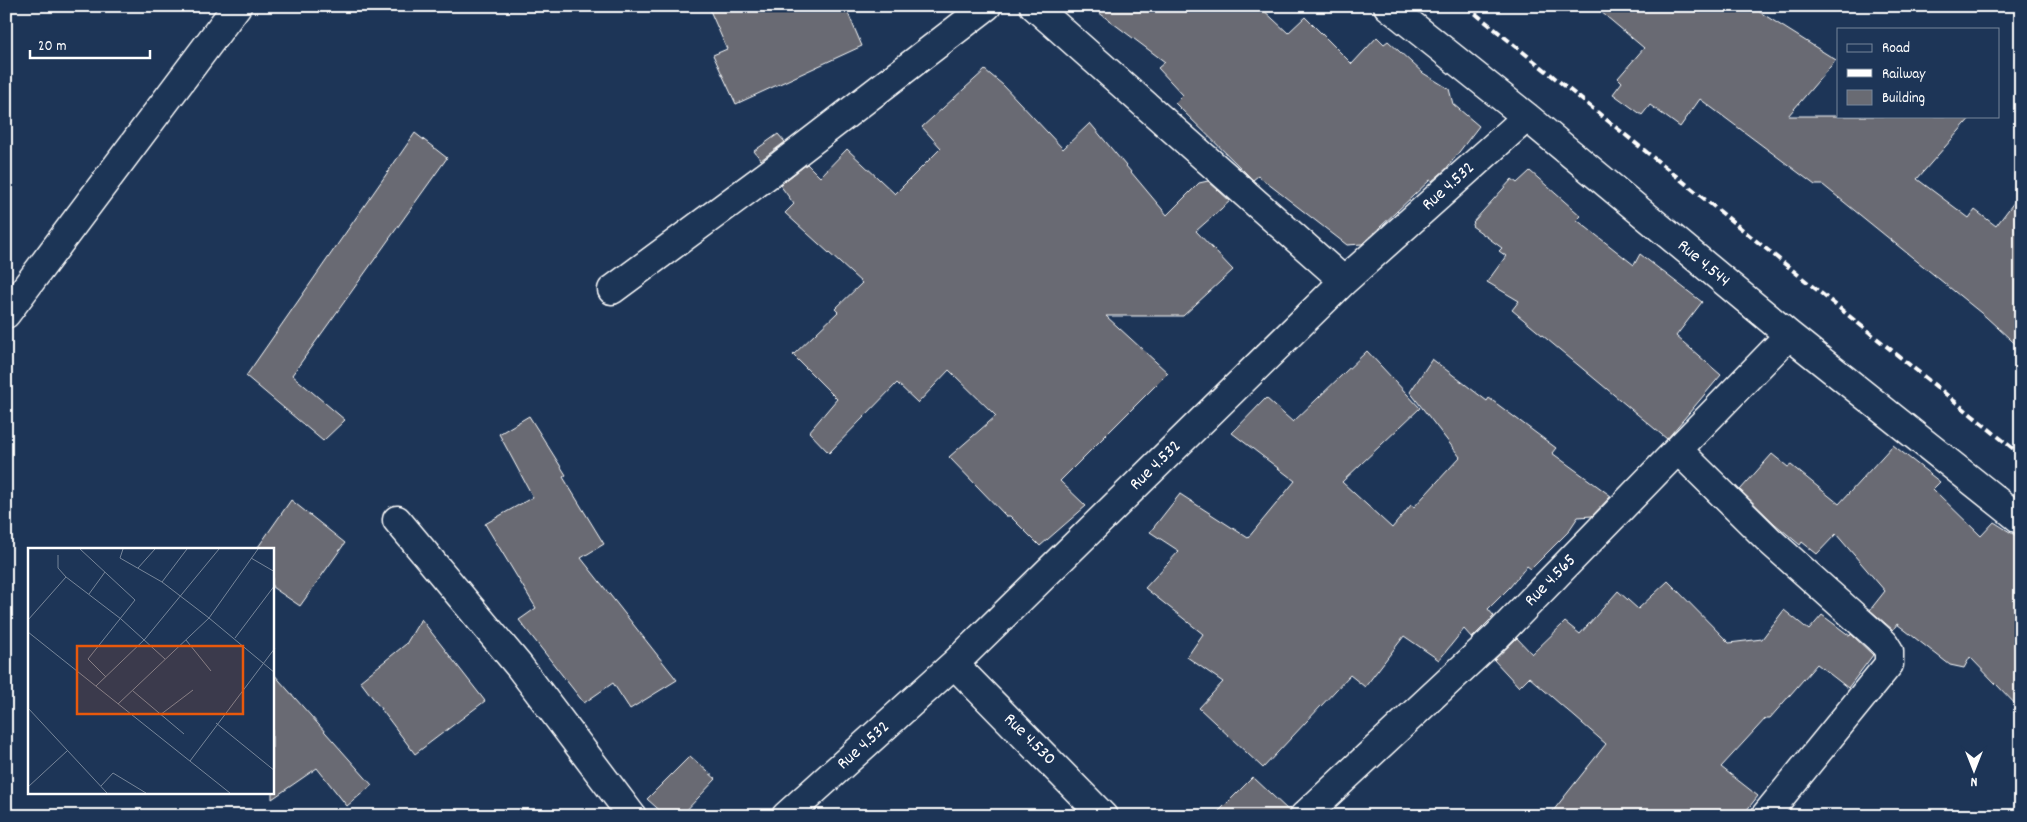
<svg xmlns="http://www.w3.org/2000/svg" width="2027" height="822" font-family="Dekko,sans-serif">
	<rect width="100%" height="100%" fill="#1d3557"/>
	<filter id="ink" filterUnits="userSpaceOnUse"><feTurbulence type="fractalNoise" baseFrequency=".02" numOctaves="2"/><feDisplacementMap in="SourceGraphic" scale="10" xChannelSelector="R" yChannelSelector="G"/><feConvolveMatrix kernelMatrix="1 2 1 2 8 2 1 2 1" color-interpolation-filters="sRGB"/></filter>
	<g filter="url(#ink)">
		<path fill="#696b73" stroke="#fff" d="M 708,6 L 845,6 L 862,46 L 736,104 L 713,55 L 727,49 Z
			M 1090,6 L 1259,6 L 1288,33 L 1305,17 L 1352,64 L 1377,37 L 1384,44 L 1388,41 L 1423,73 L 1449,89 L 1453,104 L 1479,126 L 1446,169 L 1432,181 L 1430,180 L 1362,244 L 1347,245 L 1258,176 L 1253,180 L 1248,175 L 1175,103 L 1183,95 L 1158,68 L 1165,62 Z
			M 1594,6 L 1750,6 L 1836,60 L 1788,116 L 1972,116 L 1917,179 L 1969,218 L 1975,210 L 1996,226 L 2021,193 L 2021,349 L 1986,317 L 1823,185 L 1815,185 L 1700,99 L 1680,127 L 1650,105 L 1642,115 L 1613,94 L 1622,82 L 1618,78 L 1644,48 Z
			M 985,70 L 1003,85 L 1063,149 L 1090,123 L 1167,215 L 1199,183 L 1208,181 L 1230,201 L 1196,231 L 1233,270 L 1183,316 L 1106,316 L 1168,373 L 1060,481 L 1086,506 L 1040,546 L 1010,516 L 1006,516 L 949,457 L 996,416 L 949,370 L 918,403 L 897,383 L 829,453 L 809,432 L 837,399 L 793,355 L 838,312 L 835,309 L 862,283 L 785,213 L 794,204 L 780,185 L 807,164 L 820,177 L 847,149 L 895,194 L 941,148 L 922,127 Z
			M 415,133 L 447,158 L 292,375 L 345,420 L 323,441 L 246,376 Z
			M 778,134 L 785,142 L 761,160 L 754,151 Z
			M 1530,171 L 1581,216 L 1577,220 L 1634,265 L 1640,254 L 1702,302 L 1676,336 L 1721,375 L 1667,439 L 1512,310 L 1519,301 L 1487,282 L 1506,256 L 1499,251 L 1502,248 L 1472,226 L 1474,223 L 1473,222 L 1512,179 L 1517,183 Z
			M 1367,351 L 1420,408 L 1342,482 L 1392,528 L 1411,505 L 1414,507 L 1460,457 L 1410,392 L 1432,359 L 1487,401 L 1489,398 L 1556,448 L 1552,453 L 1611,496 L 1592,516 L 1578,517 L 1568,532 L 1531,569 L 1527,566 L 1510,587 L 1488,609 L 1494,616 L 1472,638 L 1464,629 L 1439,660 L 1404,636 L 1365,687 L 1350,675 L 1263,768 L 1199,708 L 1223,682 L 1187,657 L 1203,634 L 1145,588 L 1179,551 L 1150,532 L 1180,494 L 1248,538 L 1295,481 L 1232,433 L 1266,398 L 1293,422 Z
			M 529,416 L 566,475 L 563,477 L 604,544 L 581,558 L 677,680 L 630,709 L 613,683 L 584,703 L 519,620 L 536,608 L 485,524 L 533,497 L 499,434 Z
			M 1893,445 L 1940,482 L 1933,489 L 1981,536 L 1994,522 L 2021,539 L 2021,710 L 1970,657 L 1964,668 L 1950,665 L 1897,624 L 1893,630 L 1870,610 L 1885,591 L 1836,534 L 1817,554 L 1802,542 L 1800,545 L 1775,524 L 1740,490 L 1772,454 L 1788,467 L 1791,465 L 1839,504 Z
			M 291,500 L 345,543 L 300,606 L 272,587 L 272,550 L 256,550 Z
			M 1668,581 L 1729,643 L 1762,639 L 1784,610 L 1809,630 L 1822,615 L 1850,636 L 1851,634 L 1873,655 L 1848,688 L 1817,664 L 1770,718 L 1766,718 L 1721,767 L 1758,796 L 1742,816 L 1549,816 L 1606,744 L 1529,677 L 1519,687 L 1494,660 L 1517,638 L 1532,654 L 1565,622 L 1580,634 L 1618,591 L 1638,609 Z
			M 421,619 L 485,701 L 415,754 L 360,681 L 406,644 Z
			M 272,672 L 372,785 L 347,806 L 317,768 L 272,799 Z
			M 690,756 L 716,779 L 681,816 L 666,816 L 647,799 Z
			M 1253,777 L 1289,811 L 1289,816 L 1214,816 Z"/>
		<g fill="none" stroke-linecap="round" stroke-linejoin="round">
			<g stroke="#fff" stroke-width="31">
				<path id="street" d="M 1034,6 L 1344,281
					M 1388,6 L 1527,117 L 1789,335 L 2021,520
					M 612,290 L 769,174 L 987,6
					M 6,314 L 237,6
					M 1678,450 L 1770,541 L 1884,643 L 1889,651 L 1889,664 L 1765,816
					M 397,520 L 519,666 L 632,816
					M 954,664 L 1103,816
					M 786,816 L 954,664 L 1344,281 L 1527,117
					M 1304,816 L 1497,636 L 1789,335"/>
			</g>
			<use href="#street" stroke="#1d3557" stroke-width="28"/>
			<path stroke="#fff" stroke-width="4" stroke-dasharray="8 4" stroke-linecap="butt" d="M 1466,6 L 2021,455"/>
		</g>
	</g>
	<g text-anchor="middle" dominant-baseline="central" stroke-width="4" stroke-linejoin="round" paint-order="stroke">
		<g font-size="18" fill="#fff" stroke="#1d3557">
			<text transform="translate(1449 187) rotate(-42)">Rue 4.532</text>
			<text transform="translate(1703 264) rotate(40)">Rue 4.544</text>
			<text transform="translate(1156 466) rotate(-44)">Rue 4.532</text>
			<text transform="translate(1551 581) rotate(-46)">Rue 4.565</text>
			<text transform="translate(1029 740) rotate(45)">Rue 4.530</text>
			<text transform="translate(864 746) rotate(-42)">Rue 4.532</text>
		</g>
	</g>
	<g transform="translate(28 548)">
		<rect width="246" height="246" fill="#1d3557"/>
		<path fill="none" stroke="#77869a" stroke-width="1" d="M 52,1 L 107,52 L 60,111 L 78,129M 230,1 L 181,70 L 247,125M 30,7 L 30,20 L 38,29 L 93,71 L 137,111M 223,10 L 247,24M 110,20 L 127,1M 134,34 L 159,1M 61,46 L 77,24M 0,72 L 38,29M 0,84 L 202,245M 207,90 L 247,37M 158,92 L 183,123M 68,138 L 117,91 L 191,1M 105,143 L 156,186M 90,156 L 181,70 L 134,34 L 92,10 L 95,1M 0,160 L 79,245M 132,167 L 165,142M 188,175 L 247,223M 162,213 L 247,100M 73,238 L 85,225 L 118,245M 0,239 L 39,203"/>
		<path fill="#e8590c" fill-opacity="0.15" stroke="#e8590c" stroke-width="2.5" d="M 49,98 L 215,98 L 215,166 L 49,166 Z"/>
		<rect width="246" height="246" fill="none" stroke="#fff" stroke-width="2.5"/>
	</g>
	<rect width="2027" height="822" fill="none" stroke="#1d3557" stroke-width="25"/>
	<rect x="12" y="12" width="2002" height="797" fill="none" stroke="#fff" stroke-width="2" filter="url(#ink)"/>
	<rect x="1837" y="28" width="162" height="90" fill="#1d3557" stroke="#77869a"/>
	<rect x="1847" y="44" width="25" height="8" fill="#1d3557" stroke="#77869a"/>
	<text x="1882" y="52" font-size="15" fill="#ffffff">Road</text>
	<rect x="1847" y="69" width="25" height="8" fill="#ffffff" stroke="#77869a"/>
	<text x="1882" y="78" font-size="15" fill="#ffffff">Railway</text>
	<rect x="1847" y="90" width="25" height="15" fill="#696b73" stroke="#77869a"/>
	<text x="1882" y="102" font-size="15" fill="#ffffff">Building</text>
	<g transform="translate(1974 770) rotate(180)" stroke="#1d3557" stroke-width="4" paint-order="stroke">
	<path d="M0-4L9 19L0 12L-9 19Z" fill="#ffffff"/>
	<text y="-8" font-size="14" font-weight="bold" text-anchor="middle" fill="#ffffff">N</text>
	</g>
	<path d="M30 50v8h120v-8" fill="none" stroke="#ffffff" stroke-width="2.5"/>
	<text x="38" y="50" font-size="15" fill="#ffffff" stroke="#1d3557" stroke-width="4" paint-order="stroke">20 m</text>
</svg>
